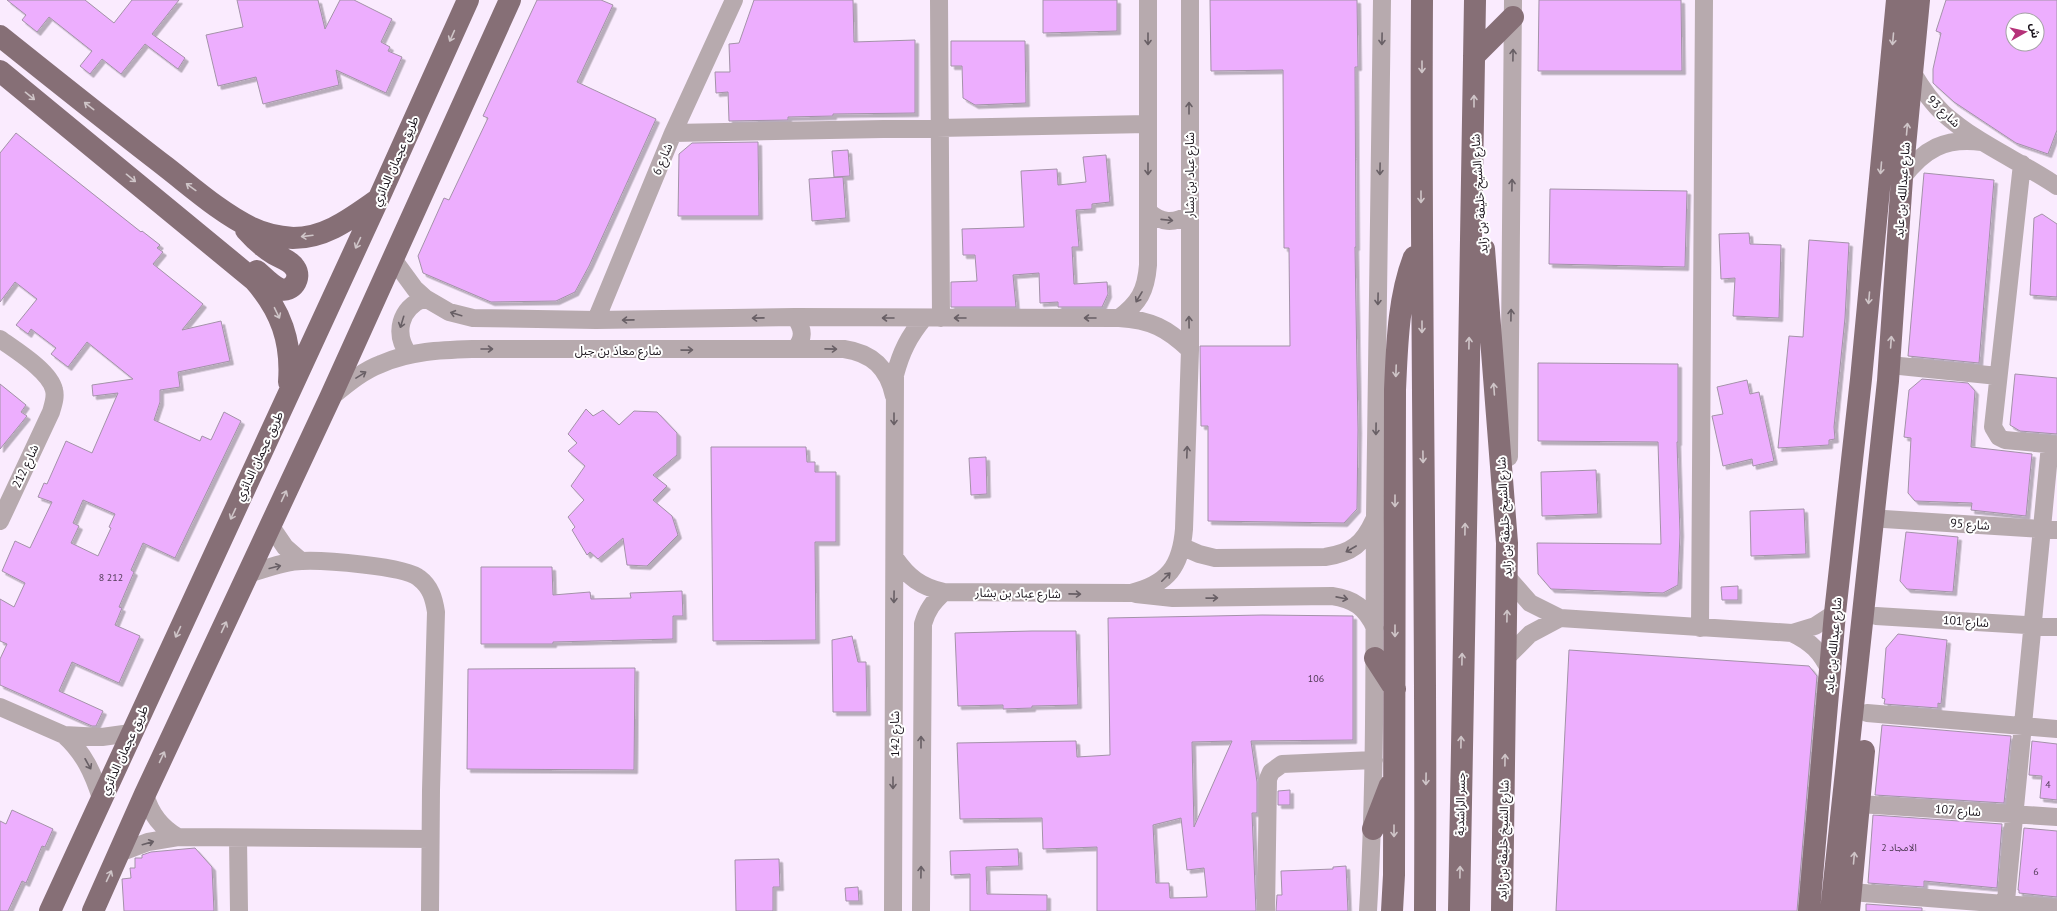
<svg xmlns="http://www.w3.org/2000/svg" width="2057" height="911" font-family="'PT Sans','Noto Sans Arabic',sans-serif">
	<defs>
		<filter id="shadow"><feDropShadow dx="3.5" dy="3.5" stdDeviation="0" flood-color="#0004"/></filter>
	</defs>
	<rect width="100%" height="100%" fill="#faebfe"/>
	<path fill="#edaefe" stroke="#a392a8" fill-rule="evenodd" filter="url(#shadow)" d="M 7,0 L 85,0 L 114,23 L 132,0 L 179,0 L 152,34 L 185,58 L 178,69 L 145,44 L 121,74 L 102,59 L 90,74 L 80,66 L 92,51 L 49,17 L 37,32 L 22,20 L 26,15 Z
		M 237,0 L 318,0 L 325,29 L 340,0 L 354,0 L 392,19 L 381,42 L 390,47 L 388,51 L 402,57 L 386,93 L 336,70 L 339,85 L 263,104 L 256,77 L 218,86 L 206,35 L 243,27 Z
		M 537,0 L 601,0 L 613,5 L 577,82 L 656,119 L 589,266 L 575,292 L 556,301 L 491,302 L 423,273 L 418,256 L 444,198 L 449,200 L 488,118 L 483,116 Z
		M 754,0 L 853,0 L 854,42 L 915,40 L 915,113 L 833,114 L 833,116 L 788,117 L 788,120 L 729,121 L 728,92 L 716,93 L 715,72 L 730,72 L 729,44 L 739,43 Z
		M 1043,0 L 1117,0 L 1117,31 L 1043,33 Z
		M 1210,0 L 1357,0 L 1358,67 L 1355,67 L 1356,247 L 1355,247 L 1358,430 L 1357,509 L 1344,523 L 1208,521 L 1208,426 L 1201,426 L 1200,346 L 1290,346 L 1289,248 L 1284,248 L 1283,70 L 1211,71 Z
		M 1539,0 L 1681,0 L 1682,71 L 1538,71 Z
		M 1946,0 L 2057,0 L 2057,130 L 2048,154 L 2016,143 L 1954,102 L 1933,83 L 1933,69 L 1941,33 L 1936,31 ZM 2013,20 L 2037,20 L 2037,44 L 2013,44 Z
		M 951,41 L 1025,41 L 1026,103 L 975,105 L 963,98 L 962,66 L 951,66 Z
		M 16,133 L 141,232 L 142,231 L 160,245 L 157,248 L 163,252 L 153,264 L 203,304 L 182,330 L 221,321 L 230,361 L 178,372 L 180,387 L 160,390 L 160,402 L 154,420 L 200,441 L 202,436 L 211,440 L 224,412 L 241,421 L 175,558 L 143,543 L 131,570 L 134,572 L 119,607 L 122,608 L 115,625 L 140,636 L 119,683 L 72,662 L 59,691 L 103,711 L 96,726 L 92,726 L 0,685 L 0,659 L 7,644 L 0,641 L 0,599 L 14,607 L 25,583 L 2,571 L 15,541 L 30,548 L 52,502 L 38,497 L 44,483 L 47,484 L 66,441 L 92,453 L 118,393 L 93,396 L 92,385 L 133,379 L 87,342 L 68,367 L 51,354 L 56,348 L 31,329 L 28,334 L 16,325 L 37,299 L 15,282 L 0,302 L 0,153 ZM 83,500 L 115,514 L 109,527 L 111,528 L 98,556 L 71,543 L 79,526 L 73,523 Z
		M 758,142 L 759,216 L 678,216 L 679,154 L 692,143 Z
		M 848,150 L 850,176 L 834,177 L 832,151 Z
		M 1106,155 L 1110,202 L 1092,204 L 1092,209 L 1076,210 L 1079,247 L 1072,247 L 1074,284 L 1107,282 L 1108,294 L 1102,307 L 1058,307 L 1058,302 L 1040,303 L 1039,273 L 1013,275 L 1016,307 L 951,307 L 951,282 L 977,281 L 975,255 L 963,255 L 962,229 L 1024,227 L 1021,171 L 1057,169 L 1058,185 L 1086,182 L 1083,157 Z
		M 1924,173 L 1994,180 L 1979,363 L 1908,356 Z
		M 843,177 L 846,218 L 812,221 L 809,179 Z
		M 1550,189 L 1687,191 L 1685,267 L 1549,264 Z
		M 2042,214 L 2057,224 L 2057,297 L 2030,295 L 2034,218 Z
		M 1749,233 L 1750,244 L 1781,245 L 1779,318 L 1733,316 L 1735,278 L 1721,279 L 1719,234 Z
		M 1809,240 L 1849,243 L 1845,318 L 1834,427 L 1835,439 L 1829,440 L 1829,445 L 1778,448 L 1789,336 L 1803,337 Z
		M 1538,363 L 1678,364 L 1678,442 L 1677,442 L 1680,533 L 1678,585 L 1663,593 L 1551,589 L 1538,574 L 1537,543 L 1661,544 L 1658,442 L 1538,441 Z
		M 2015,374 L 2057,378 L 2057,434 L 2020,431 L 2010,425 Z
		M 1922,379 L 1968,383 L 1975,391 L 1971,447 L 2032,454 L 2026,516 L 1971,510 L 1972,503 L 1915,501 L 1908,493 L 1911,438 L 1904,437 L 1909,390 Z
		M 1747,380 L 1750,394 L 1759,392 L 1774,461 L 1753,466 L 1752,459 L 1723,466 L 1712,416 L 1723,414 L 1717,387 Z
		M 0,384 L 26,405 L 21,412 L 27,416 L 0,449 Z
		M 586,409 L 593,416 L 603,410 L 619,425 L 634,411 L 657,412 L 677,433 L 677,455 L 653,475 L 667,486 L 653,500 L 672,516 L 678,535 L 647,566 L 627,565 L 623,538 L 598,559 L 590,552 L 587,555 L 572,530 L 575,527 L 568,517 L 584,500 L 571,486 L 585,466 L 568,451 L 577,443 L 568,434 Z
		M 711,447 L 806,447 L 807,462 L 815,462 L 815,472 L 836,472 L 836,542 L 815,542 L 816,640 L 713,641 Z
		M 986,457 L 987,494 L 971,495 L 969,458 Z
		M 1596,470 L 1598,514 L 1542,516 L 1541,472 Z
		M 1804,509 L 1806,554 L 1751,556 L 1750,511 Z
		M 1906,532 L 1958,537 L 1953,592 L 1907,589 L 1900,581 Z
		M 481,567 L 552,567 L 553,595 L 590,592 L 591,599 L 631,598 L 630,593 L 682,591 L 683,616 L 673,616 L 673,639 L 553,642 L 553,644 L 481,644 Z
		M 1738,586 L 1738,600 L 1722,600 L 1721,587 Z
		M 1262,615 L 1353,616 L 1353,740 L 1251,741 L 1257,782 L 1257,813 L 1252,813 L 1256,911 L 1097,911 L 1097,847 L 1043,849 L 1042,818 L 960,819 L 957,743 L 1076,741 L 1077,757 L 1110,755 L 1108,618 ZM 1232,741 L 1194,827 L 1192,742 ZM 1181,818 L 1187,870 L 1204,868 L 1207,897 L 1170,898 L 1169,883 L 1156,883 L 1153,825 Z
		M 1032,631 L 1076,631 L 1078,705 L 1032,706 L 1032,708 L 1003,709 L 1003,705 L 958,706 L 955,633 Z
		M 1898,634 L 1947,640 L 1941,704 L 1938,703 L 1938,708 L 1884,704 L 1885,699 L 1882,698 L 1886,648 Z
		M 852,636 L 858,662 L 866,662 L 867,712 L 833,712 L 832,640 Z
		M 1569,650 L 1809,666 L 1817,676 L 1797,911 L 1556,911 Z
		M 635,668 L 634,770 L 467,769 L 468,669 Z
		M 1882,725 L 2011,736 L 2004,803 L 1875,795 Z
		M 2032,741 L 2057,744 L 2057,800 L 2040,798 L 2042,776 L 2029,775 Z
		M 1290,790 L 1290,805 L 1278,805 L 1278,791 Z
		M 12,810 L 53,829 L 45,847 L 42,846 L 26,883 L 22,881 L 8,911 L 0,911 L 0,821 L 6,824 Z
		M 1873,815 L 2002,824 L 1997,888 L 1924,881 L 1924,887 L 1868,883 Z
		M 2024,828 L 2057,831 L 2057,897 L 2019,893 L 2019,890 L 2018,890 Z
		M 195,848 L 212,867 L 214,911 L 124,911 L 122,879 L 131,878 L 130,868 L 135,868 L 135,858 L 142,858 L 142,855 L 151,852 Z
		M 1018,849 L 1019,866 L 986,867 L 987,894 L 1047,895 L 1047,911 L 970,911 L 970,874 L 951,875 L 950,851 Z
		M 779,859 L 780,887 L 773,887 L 773,911 L 736,911 L 735,860 Z
		M 1346,866 L 1348,911 L 1276,911 L 1277,895 L 1282,895 L 1281,871 L 1333,869 L 1333,867 Z
		M 858,887 L 859,901 L 846,901 L 845,888 Z
		M 1866,904 L 1922,908 L 1922,911 L 1866,911 Z"/>
	<g fill="none" stroke-linecap="round" stroke-linejoin="round">
		<path stroke="#b7aaae" stroke-width="18" d="M 939,0 L 941,318
			M 1912,72 C 1921,87 1930,101 1943,113 C 1976,143 2020,161 2057,186
			M 673,133 L 1148,124
			M 2022,164 L 1993,427 L 1999,437 L 2005,440 L 2057,445
			M 1902,178 C 1924,149 1945,137 1982,142
			M 1148,211 C 1161,223 1173,224 1189,215
			M 393,259 L 415,289 L 425,298 L 449,312 L 473,318 L 596,320 L 795,317 L 1119,318 C 1151,320 1167,328 1190,350
			M 795,317 C 803,328 805,338 795,349
			M 1119,318 C 1139,303 1146,291 1148,265 L 1148,0
			M 596,320 L 673,133 L 734,0
			M 0,339 C 15,350 50,371 54,390 C 56,397 53,405 51,412 L 0,521
			M 409,355 C 393,333 400,308 425,298
			M 1890,365 L 1998,376
			M 330,398 C 346,385 362,371 381,364 C 410,351 441,350 472,349 L 844,349 C 872,353 888,368 894,396
			M 1509,457 L 1513,0
			M 1884,519 L 2057,530
			M 270,525 L 285,547 L 301,561
			M 1183,547 L 1199,554 L 1215,558 L 1325,557 C 1352,553 1363,544 1374,520
			M 895,558 C 908,577 921,587 944,592 L 1131,593 C 1168,584 1181,566 1184,529 L 1190,350 L 1190,0
			M 248,574 C 265,569 284,561 302,561 C 323,560 405,566 419,578 C 431,587 434,599 436,612 L 431,790 L 430,911
			M 1508,578 L 1530,603 L 1560,618 L 1792,633 L 1815,626 L 1835,613
			M 1136,594 L 1173,598 L 1332,596 C 1354,599 1366,608 1375,628
			M 1876,616 L 2057,627
			M 1700,628 L 1704,0
			M 1792,633 C 1811,642 1821,652 1830,671
			M 1506,658 L 1530,634 L 1560,618
			M 0,707 L 64,735 L 102,737 L 131,733
			M 1867,713 L 2057,729
			M 64,735 C 84,753 93,773 101,798
			M 145,794 C 150,813 160,827 178,837
			M 1859,804 L 2057,817
			M 238,838 L 239,911
			M 119,853 L 148,842 L 178,837 L 430,839
			M 1851,892 L 2057,908
			M 893,911 L 895,375 C 901,352 909,336 924,318
			M 921,911 L 923,624 C 927,610 933,602 944,592
			M 1266,911 L 1268,779 L 1271,772 L 1282,764 L 1374,760
			M 1368,911 C 1376,780 1374,649 1375,517 C 1377,345 1380,172 1382,0
			M 2005,911 L 2050,445"/>
		<path stroke="#866f76" stroke-width="22" d="M 1422,0 C 1420,304 1427,607 1425,911
			M 0,36 C 55,80 110,124 166,167 C 193,188 221,213 252,228 C 264,234 279,237 293,238 C 326,238 351,218 377,200
			M 1474,56 L 1513,17
			M 0,71 L 254,280 C 281,310 292,342 289,382
			M 246,230 C 254,239 264,248 274,254 C 281,258 291,261 295,268 C 302,278 292,293 280,289 C 272,286 264,277 257,271
			M 1484,249 L 1507,543 L 1502,911
			M 1375,658 L 1395,689
			M 1373,829 L 1390,785
			M 50,911 L 378,200 L 468,0
			M 93,911 L 145,794 L 330,398 L 510,0
			M 1392,911 L 1394,875 L 1395,390 C 1397,346 1398,298 1414,257
			M 1459,911 C 1463,607 1472,304 1475,0
			M 1809,911 L 1835,613 L 1861,379 L 1897,0
			M 1831,911 L 1888,381 L 1902,178 L 1919,0
			M 1849,911 L 1864,751"/>
	</g>
	<defs><path id="oneway-shaft" d="M-6 0H5M1.5-3L5.5 0L1.5 3" fill="none" stroke-width="1.6" stroke-linecap="round" stroke-linejoin="round"/></defs>
	<g stroke="#cfc5c8">
		<use href="#oneway-shaft" transform="translate(452 36) rotate(114)"/>
		<use href="#oneway-shaft" transform="translate(1893 39) rotate(95)"/>
		<use href="#oneway-shaft" transform="translate(1422 67) rotate(90)"/>
		<use href="#oneway-shaft" transform="translate(30 96) rotate(39)"/>
		<use href="#oneway-shaft" transform="translate(1474 101) rotate(-90)"/>
		<use href="#oneway-shaft" transform="translate(89 106) rotate(-142)"/>
		<use href="#oneway-shaft" transform="translate(1907 129) rotate(-85)"/>
		<use href="#oneway-shaft" transform="translate(1881 168) rotate(95)"/>
		<use href="#oneway-shaft" transform="translate(131 178) rotate(39)"/>
		<use href="#oneway-shaft" transform="translate(191 187) rotate(-144)"/>
		<use href="#oneway-shaft" transform="translate(1421 197) rotate(90)"/>
		<use href="#oneway-shaft" transform="translate(307 236) rotate(173)"/>
		<use href="#oneway-shaft" transform="translate(358 243) rotate(115)"/>
		<use href="#oneway-shaft" transform="translate(1869 298) rotate(95)"/>
		<use href="#oneway-shaft" transform="translate(277 313) rotate(64)"/>
		<use href="#oneway-shaft" transform="translate(1422 327) rotate(90)"/>
		<use href="#oneway-shaft" transform="translate(1891 342) rotate(-86)"/>
		<use href="#oneway-shaft" transform="translate(1469 343) rotate(-89)"/>
		<use href="#oneway-shaft" transform="translate(1396 371) rotate(92)"/>
		<use href="#oneway-shaft" transform="translate(1494 389) rotate(-94)"/>
		<use href="#oneway-shaft" transform="translate(1423 457) rotate(89)"/>
		<use href="#oneway-shaft" transform="translate(284 496) rotate(-65)"/>
		<use href="#oneway-shaft" transform="translate(1395 501) rotate(90)"/>
		<use href="#oneway-shaft" transform="translate(233 514) rotate(115)"/>
		<use href="#oneway-shaft" transform="translate(1465 529) rotate(-89)"/>
		<use href="#oneway-shaft" transform="translate(1507 616) rotate(-89)"/>
		<use href="#oneway-shaft" transform="translate(224 627) rotate(-65)"/>
		<use href="#oneway-shaft" transform="translate(1395 631) rotate(90)"/>
		<use href="#oneway-shaft" transform="translate(178 632) rotate(115)"/>
		<use href="#oneway-shaft" transform="translate(1462 659) rotate(-89)"/>
		<use href="#oneway-shaft" transform="translate(1461 742) rotate(-89)"/>
		<use href="#oneway-shaft" transform="translate(162 757) rotate(-65)"/>
		<use href="#oneway-shaft" transform="translate(1505 760) rotate(-89)"/>
		<use href="#oneway-shaft" transform="translate(1426 779) rotate(91)"/>
		<use href="#oneway-shaft" transform="translate(1394 831) rotate(90)"/>
		<use href="#oneway-shaft" transform="translate(1854 858) rotate(-85)"/>
		<use href="#oneway-shaft" transform="translate(1460 872) rotate(-89)"/>
		<use href="#oneway-shaft" transform="translate(109 876) rotate(-65)"/>
	</g>
	<g stroke="#685f65">
		<use href="#oneway-shaft" transform="translate(1148 39) rotate(90)"/>
		<use href="#oneway-shaft" transform="translate(1382 39) rotate(91)"/>
		<use href="#oneway-shaft" transform="translate(1513 55) rotate(-89)"/>
		<use href="#oneway-shaft" transform="translate(1189 108) rotate(-90)"/>
		<use href="#oneway-shaft" transform="translate(1148 169) rotate(90)"/>
		<use href="#oneway-shaft" transform="translate(1380 169) rotate(91)"/>
		<use href="#oneway-shaft" transform="translate(1512 185) rotate(-89)"/>
		<use href="#oneway-shaft" transform="translate(1167 220) rotate(6)"/>
		<use href="#oneway-shaft" transform="translate(1139 297) rotate(121)"/>
		<use href="#oneway-shaft" transform="translate(1378 299) rotate(91)"/>
		<use href="#oneway-shaft" transform="translate(456 314) rotate(-163)"/>
		<use href="#oneway-shaft" transform="translate(1511 315) rotate(-89)"/>
		<use href="#oneway-shaft" transform="translate(758 318) rotate(179)"/>
		<use href="#oneway-shaft" transform="translate(888 318) rotate(-180)"/>
		<use href="#oneway-shaft" transform="translate(960 318) rotate(-180)"/>
		<use href="#oneway-shaft" transform="translate(1090 318) rotate(-180)"/>
		<use href="#oneway-shaft" transform="translate(628 320) rotate(179)"/>
		<use href="#oneway-shaft" transform="translate(402 322) rotate(107)"/>
		<use href="#oneway-shaft" transform="translate(1189 322) rotate(-91)"/>
		<use href="#oneway-shaft" transform="translate(487 349)"/>
		<use href="#oneway-shaft" transform="translate(831 349) rotate(1)"/>
		<use href="#oneway-shaft" transform="translate(687 350) rotate(-1)"/>
		<use href="#oneway-shaft" transform="translate(361 375) rotate(-32)"/>
		<use href="#oneway-shaft" transform="translate(894 419) rotate(90)"/>
		<use href="#oneway-shaft" transform="translate(1376 429) rotate(91)"/>
		<use href="#oneway-shaft" transform="translate(1187 452) rotate(-88)"/>
		<use href="#oneway-shaft" transform="translate(1351 549) rotate(150)"/>
		<use href="#oneway-shaft" transform="translate(275 567) rotate(-14)"/>
		<use href="#oneway-shaft" transform="translate(1166 577) rotate(-45)"/>
		<use href="#oneway-shaft" transform="translate(1075 594) rotate(1)"/>
		<use href="#oneway-shaft" transform="translate(894 597) rotate(91)"/>
		<use href="#oneway-shaft" transform="translate(1212 598) rotate(-1)"/>
		<use href="#oneway-shaft" transform="translate(1342 598) rotate(11)"/>
		<use href="#oneway-shaft" transform="translate(921 742) rotate(-90)"/>
		<use href="#oneway-shaft" transform="translate(88 764) rotate(61)"/>
		<use href="#oneway-shaft" transform="translate(893 783) rotate(90)"/>
		<use href="#oneway-shaft" transform="translate(148 843) rotate(-16)"/>
		<use href="#oneway-shaft" transform="translate(921 872) rotate(-89)"/>
	</g>
	<g text-anchor="middle" dominant-baseline="central" stroke-width="4" stroke-linejoin="round" paint-order="stroke">
		<g font-size="10" fill="#4f3a54">
			<text x="111" y="577">8 212</text>
			<text x="1316" y="678">106</text>
			<text x="2048" y="784">4</text>
			<text x="1899" y="847">الامجاد 2</text>
			<text x="2036" y="871">6</text>
		</g>
		<g font-size="12" fill="#1a141c" stroke="#fff">
			<text transform="translate(1944 111) rotate(44)">شارع 93</text>
			<text transform="translate(662 159) rotate(-67)">شارع 6</text>
			<text transform="translate(395 161) rotate(-66)">طريق عجمان الدائري</text>
			<text transform="translate(1189 175) rotate(-90)">شارع عباد بن بشار</text>
			<text transform="translate(1902 190) rotate(-86)">شارع عبدالله بن عابد</text>
			<text transform="translate(1479 194) rotate(-94)">شارع الشيخ خليفة بن زايد</text>
			<text x="618" y="350">شارع معاذ بن جبل</text>
			<text transform="translate(259 456) rotate(-65)">طريق عجمان الدائري</text>
			<text transform="translate(25 466) rotate(-65)">212 شارع</text>
			<text transform="translate(1504 517) rotate(-93)">شارع الشيخ خليفة بن زايد</text>
			<text transform="translate(1970 524) rotate(4)">شارع 95</text>
			<text transform="translate(1018 593) rotate(1)">شارع عباد بن بشار</text>
			<text transform="translate(1966 621) rotate(4)">شارع 101</text>
			<text transform="translate(1833 645) rotate(-85)">شارع عبدالله بن عابد</text>
			<text transform="translate(894 734) rotate(-90)">شارع 142</text>
			<text transform="translate(124 750) rotate(-65)">طريق عجمان الدائري</text>
			<text transform="translate(1460 804) rotate(-89)">جسر الراشدية</text>
			<text transform="translate(1958 810) rotate(4)">شارع 107</text>
			<text transform="translate(1503 840) rotate(-89)">شارع الشيخ خليفة بن زايد</text>
		</g>
	</g>
	<g transform="translate(2025 32) rotate(82)"><circle r="19" fill="#ffffff" stroke="#a3a1a4"/>
	<path d="M0-3L7 15L0 10L-7 15Z" fill="#b63279"/>
	<text y="-6" font-size="11" font-weight="bold" text-anchor="middle" fill="#1a141c">ش</text>
	</g>
</svg>
